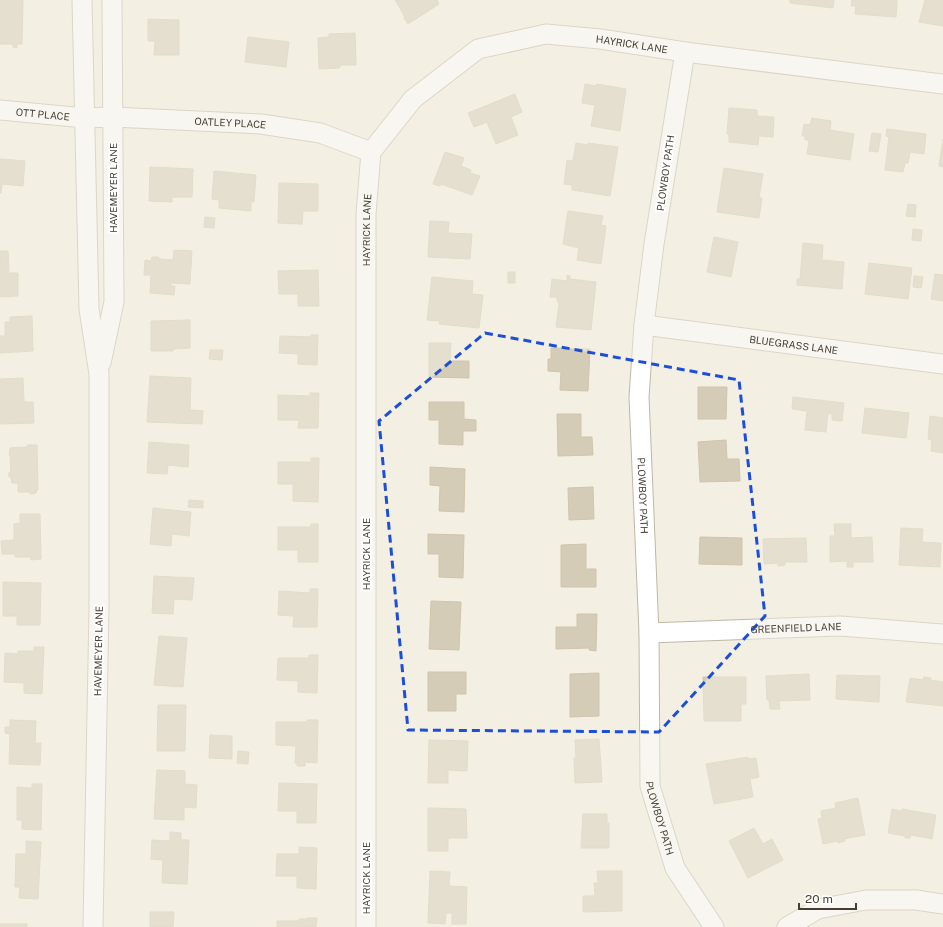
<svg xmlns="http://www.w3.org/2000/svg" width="943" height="927" font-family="'Public Sans',sans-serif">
	<rect width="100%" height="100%" fill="#f3efe3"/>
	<path fill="#d5ccb7" stroke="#d1c5aa" d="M 0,0 L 23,0 L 22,44 L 17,44 L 17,48 L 13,47 L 13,44 L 0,44 Z
		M 395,0 L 437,0 L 439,4 L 408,24 L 404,18 L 405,17 Z
		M 790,0 L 834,0 L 833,8 L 790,3 Z
		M 852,0 L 897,0 L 896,17 L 855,14 L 856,6 L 851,6 Z
		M 925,0 L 943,0 L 943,26 L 919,22 Z
		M 148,19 L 179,20 L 179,55 L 154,55 L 155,41 L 148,41 Z
		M 355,33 L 356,65 L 341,65 L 339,68 L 319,69 L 318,38 L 329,37 L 329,34 Z
		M 248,37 L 289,42 L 286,67 L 245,62 Z
		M 585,84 L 596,86 L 597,84 L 626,89 L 620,131 L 591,126 L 595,105 L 582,103 Z
		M 515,94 L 522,112 L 511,117 L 518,135 L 496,144 L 487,122 L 474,127 L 468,113 Z
		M 729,108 L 757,110 L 757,116 L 774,117 L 773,137 L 759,136 L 758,145 L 729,142 L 729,134 L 727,134 Z
		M 812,118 L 831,121 L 830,130 L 854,134 L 850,160 L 807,154 L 809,140 L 805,140 L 805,136 L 802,136 L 804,124 L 810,125 Z
		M 887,129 L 926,134 L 924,154 L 910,152 L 908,163 L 905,163 L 903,172 L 885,170 L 889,137 L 886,136 Z
		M 872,133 L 881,134 L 878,152 L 869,151 Z
		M 943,139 L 943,167 L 939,166 Z
		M 576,143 L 588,145 L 588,143 L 618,147 L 610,196 L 572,190 L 572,185 L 564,184 L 567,160 L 573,161 Z
		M 445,152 L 464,158 L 461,166 L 471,170 L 470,173 L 480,176 L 472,195 L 441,184 L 440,186 L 433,184 Z
		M 0,159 L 25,161 L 23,186 L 2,184 L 1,193 L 0,193 Z
		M 150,167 L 193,169 L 192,197 L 172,197 L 172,202 L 149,201 Z
		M 724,168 L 763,174 L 759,198 L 762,198 L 759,218 L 717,212 Z
		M 214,171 L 256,175 L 254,202 L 251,201 L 251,211 L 219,208 L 219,200 L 212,199 Z
		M 279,183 L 318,184 L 318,211 L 303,211 L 302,224 L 278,223 Z
		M 908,204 L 916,205 L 915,217 L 906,216 Z
		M 568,211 L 603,216 L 601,225 L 606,226 L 601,264 L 577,260 L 579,248 L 563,244 Z
		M 205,217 L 215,218 L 214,228 L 204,227 Z
		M 430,221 L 449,222 L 448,233 L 472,234 L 470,259 L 428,257 Z
		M 913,229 L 922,230 L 921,241 L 912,240 Z
		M 714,237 L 738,242 L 731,277 L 707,272 Z
		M 803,243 L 823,245 L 822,260 L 844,262 L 842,289 L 797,285 L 797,279 L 800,279 Z
		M 174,250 L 192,251 L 190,284 L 171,283 L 171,286 L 175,286 L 174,295 L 150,293 L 151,275 L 144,275 L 145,260 L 151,261 L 152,257 L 159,257 L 159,259 L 173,260 Z
		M 0,251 L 8,251 L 9,273 L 18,273 L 18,296 L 0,297 Z
		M 869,263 L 912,268 L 908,299 L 865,294 Z
		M 318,270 L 319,306 L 298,306 L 298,294 L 279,294 L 278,271 Z
		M 508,272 L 515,272 L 515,283 L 508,283 Z
		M 935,274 L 943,275 L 943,301 L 931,299 Z
		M 567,275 L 570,276 L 570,279 L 596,282 L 591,330 L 556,327 L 559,304 L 556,297 L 550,297 L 552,279 L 567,281 Z
		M 914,276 L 923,277 L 921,288 L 913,287 Z
		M 432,277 L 473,281 L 472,294 L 483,295 L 479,328 L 439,324 L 440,321 L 427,320 Z
		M 32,316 L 33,351 L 0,353 L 0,336 L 5,336 L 5,322 L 10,322 L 10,317 Z
		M 190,320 L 190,348 L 173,349 L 173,351 L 151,351 L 151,321 Z
		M 311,335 L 318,335 L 317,365 L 298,364 L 298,354 L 279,353 L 280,336 L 311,337 Z
		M 429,343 L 451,343 L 450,361 L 469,361 L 469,378 L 429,377 Z
		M 551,348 L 590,349 L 588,391 L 560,390 L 561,372 L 548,371 L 548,359 L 551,359 Z
		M 210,350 L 223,350 L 222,360 L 209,359 Z
		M 150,376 L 191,378 L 190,410 L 203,411 L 202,424 L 147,422 Z
		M 23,378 L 24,402 L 33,402 L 34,423 L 0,424 L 0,379 Z
		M 698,387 L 727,387 L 726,419 L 698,419 Z
		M 310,393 L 319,393 L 318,428 L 298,428 L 299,420 L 278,420 L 278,395 L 310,396 Z
		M 793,397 L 844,403 L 842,421 L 832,420 L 832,414 L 828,413 L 826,432 L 805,430 L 807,411 L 792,409 Z
		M 429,402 L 464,402 L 464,419 L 476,420 L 476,431 L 463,431 L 463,445 L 439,444 L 439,420 L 429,420 Z
		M 865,408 L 909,413 L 906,438 L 862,433 Z
		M 557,414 L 581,414 L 581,437 L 592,437 L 593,455 L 558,456 Z
		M 930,416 L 943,418 L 943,453 L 931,451 L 932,440 L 928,439 Z
		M 726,440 L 727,459 L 739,459 L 740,481 L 700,482 L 698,442 Z
		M 149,442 L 189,445 L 188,467 L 168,465 L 167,474 L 147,473 Z
		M 28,445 L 37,445 L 38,490 L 37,490 L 36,493 L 30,494 L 30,492 L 18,492 L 18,483 L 12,483 L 11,477 L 9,477 L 9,472 L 11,472 L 10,455 L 9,455 L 10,448 L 27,447 Z
		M 311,458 L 319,458 L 318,502 L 293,501 L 293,484 L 278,484 L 278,462 L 311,462 Z
		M 430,467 L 465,469 L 464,512 L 439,511 L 440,486 L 430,485 Z
		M 593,487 L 594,519 L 569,520 L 568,488 Z
		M 189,500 L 203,501 L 203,508 L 188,507 Z
		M 153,508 L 191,512 L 189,536 L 172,534 L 171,546 L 150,544 Z
		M 20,514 L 40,514 L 41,559 L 31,560 L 31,557 L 15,557 L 15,554 L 2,554 L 1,541 L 14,540 L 14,524 L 20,523 Z
		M 311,524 L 318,524 L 318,562 L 298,562 L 298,550 L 278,550 L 278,527 L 311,527 Z
		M 834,524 L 851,524 L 851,538 L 872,537 L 873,562 L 853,562 L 853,567 L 847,567 L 847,561 L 830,562 L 830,536 L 835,536 Z
		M 901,528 L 923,529 L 922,542 L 941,543 L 940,567 L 899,565 Z
		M 428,534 L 464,535 L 463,578 L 439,577 L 439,554 L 428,554 Z
		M 700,537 L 742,538 L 742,565 L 699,564 Z
		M 806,538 L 807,562 L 785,562 L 785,565 L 778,566 L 778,563 L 764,564 L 763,539 Z
		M 586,544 L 586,569 L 596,569 L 596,587 L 561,587 L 561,545 Z
		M 154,576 L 194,578 L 192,600 L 174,599 L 173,614 L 152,613 Z
		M 3,582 L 41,583 L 40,625 L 17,625 L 17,616 L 3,616 Z
		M 310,589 L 318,589 L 317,627 L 293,627 L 294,616 L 278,615 L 279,591 L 310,593 Z
		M 431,601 L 461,602 L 459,650 L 429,649 Z
		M 577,614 L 597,614 L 596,651 L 589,650 L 589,648 L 556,649 L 556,627 L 577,627 Z
		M 159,636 L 187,638 L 183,687 L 154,685 Z
		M 34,647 L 44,647 L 42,694 L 24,693 L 24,683 L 4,682 L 5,653 L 18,654 L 18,651 L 34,651 Z
		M 309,655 L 318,655 L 317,693 L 298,692 L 298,681 L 277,680 L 278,658 L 309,658 Z
		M 428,672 L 466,672 L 466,694 L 456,694 L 456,711 L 428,711 Z
		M 599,673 L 599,716 L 570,717 L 570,674 Z
		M 809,674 L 810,700 L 779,701 L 780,709 L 770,709 L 769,700 L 767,700 L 766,676 Z
		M 837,675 L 880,676 L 879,702 L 836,699 Z
		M 703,677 L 746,677 L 746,704 L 741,704 L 741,721 L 704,721 Z
		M 924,677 L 931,678 L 930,680 L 943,682 L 943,706 L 906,702 L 910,678 L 923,680 Z
		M 158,705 L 186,705 L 185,751 L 157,751 Z
		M 10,720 L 36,721 L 35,743 L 41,743 L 40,765 L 9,764 L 10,734 L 5,733 L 5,727 L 10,727 Z
		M 307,720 L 318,720 L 317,763 L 305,762 L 305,766 L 297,766 L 297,763 L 295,763 L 296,746 L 276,745 L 276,722 L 307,722 Z
		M 210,735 L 232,736 L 232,759 L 209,758 Z
		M 599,739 L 602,782 L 575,783 L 574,758 L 576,758 L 575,740 Z
		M 429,740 L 468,741 L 467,771 L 448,770 L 448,783 L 428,783 Z
		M 238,751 L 249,752 L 248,764 L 237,763 Z
		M 748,757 L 748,759 L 756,758 L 759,777 L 750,779 L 753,797 L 714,804 L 706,764 Z
		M 157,770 L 185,771 L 185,784 L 197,785 L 196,808 L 184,807 L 184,820 L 154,819 Z
		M 279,783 L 317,784 L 316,823 L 297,823 L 297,811 L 278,811 Z
		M 32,784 L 42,784 L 41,830 L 22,829 L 22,820 L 17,820 L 17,787 L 32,788 Z
		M 858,798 L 865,835 L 844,839 L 845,841 L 838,843 L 838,841 L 823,844 L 818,819 L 822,818 L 821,811 L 836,808 L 835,803 Z
		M 428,808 L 466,809 L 467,838 L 448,838 L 448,851 L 428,851 Z
		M 892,809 L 901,811 L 902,809 L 936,815 L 932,839 L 911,835 L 910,838 L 905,838 L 905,836 L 888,833 Z
		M 583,814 L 607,814 L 607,823 L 609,823 L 609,848 L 581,848 Z
		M 754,828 L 763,844 L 772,839 L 783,860 L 748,878 L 729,841 Z
		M 170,832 L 181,833 L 181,840 L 189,840 L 187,884 L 162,883 L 163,860 L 151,859 L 152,840 L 170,841 Z
		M 26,841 L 41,842 L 38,899 L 19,898 L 20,887 L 15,887 L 16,854 L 26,854 Z
		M 299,847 L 317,848 L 316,889 L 297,888 L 297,876 L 276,876 L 277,854 L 299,854 Z
		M 430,871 L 450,872 L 449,886 L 467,887 L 466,924 L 452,924 L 452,913 L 446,913 L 445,924 L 428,923 Z
		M 597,871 L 622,871 L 622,911 L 583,912 L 583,896 L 595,896 L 594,883 L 598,883 Z
		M 150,912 L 174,912 L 173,927 L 150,927 Z
		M 307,918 L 317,918 L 316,927 L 277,927 L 277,921 L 299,921 L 299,919 L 307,919 Z
		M 0,924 L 27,924 L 27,927 L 0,927 Z"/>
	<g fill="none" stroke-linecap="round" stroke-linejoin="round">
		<g stroke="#bfb8a5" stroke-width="21">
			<g id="minor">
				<path d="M 82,0 L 89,309 L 99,374 L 99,609 L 93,927"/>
				<path id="s1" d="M 685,52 L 654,244 L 644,325 L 639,397 L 649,633 L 650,786 L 675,868 L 714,927"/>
				<path id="s2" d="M 0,110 L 85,118 L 113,117 L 261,124 L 320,133 L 371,152"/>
				<path id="s3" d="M 644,325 L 943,364"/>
				<path d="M 101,363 L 114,302 L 112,0"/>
				<path id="s4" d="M 649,633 L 840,626 L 943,634"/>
				<path id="s5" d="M 366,927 L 366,214 L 371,152 L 413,99 L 478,49 L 546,34 L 600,39 L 685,52 L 943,84"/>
				<path d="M 787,927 L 818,909 L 866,900 L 916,900 L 943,904"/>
			</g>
		</g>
		<use href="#minor" stroke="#fff" stroke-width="19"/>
	</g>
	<path d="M0 0H943V927H0ZM 485,333 L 739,380 L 765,616 L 659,732 L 408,730 L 379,421 Z" fill="#f3efe3" fill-opacity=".55" fill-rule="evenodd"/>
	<path fill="none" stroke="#1d4ed8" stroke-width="3" stroke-dasharray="8 5" stroke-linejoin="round" d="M 485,333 L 739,380 L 765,616 L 659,732 L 408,730 L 379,421 Z"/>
	<g text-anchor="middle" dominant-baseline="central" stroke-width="4" stroke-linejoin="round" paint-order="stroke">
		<g font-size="10" fill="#453f33" stroke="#fff">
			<text stroke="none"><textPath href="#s5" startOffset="1081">HAYRICK LANE</textPath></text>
			<text stroke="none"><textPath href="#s2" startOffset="43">OTT PLACE</textPath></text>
			<text stroke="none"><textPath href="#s2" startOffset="231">OATLEY PLACE</textPath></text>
			<text transform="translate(665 173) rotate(-82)">PLOWBOY PATH</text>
			<text transform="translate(113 188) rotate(-90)">HAVEMEYER LANE</text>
			<text stroke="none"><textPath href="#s5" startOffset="697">HAYRICK LANE</textPath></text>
			<text stroke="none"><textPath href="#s3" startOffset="151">BLUEGRASS LANE</textPath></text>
			<text stroke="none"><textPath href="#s1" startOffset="447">PLOWBOY PATH</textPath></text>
			<text transform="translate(366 554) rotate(-90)">HAYRICK LANE</text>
			<text stroke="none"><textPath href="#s4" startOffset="147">GREENFIELD LANE</textPath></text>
			<text transform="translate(98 651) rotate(-89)">HAVEMEYER LANE</text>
			<text stroke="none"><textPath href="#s1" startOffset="771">PLOWBOY PATH</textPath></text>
			<text transform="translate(366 878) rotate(-90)">HAYRICK LANE</text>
		</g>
	</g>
	<path d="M799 903v6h57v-6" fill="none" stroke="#453f33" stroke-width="2"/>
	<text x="805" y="903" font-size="12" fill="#453f33" stroke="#ffffff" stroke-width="3" paint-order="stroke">20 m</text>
</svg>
